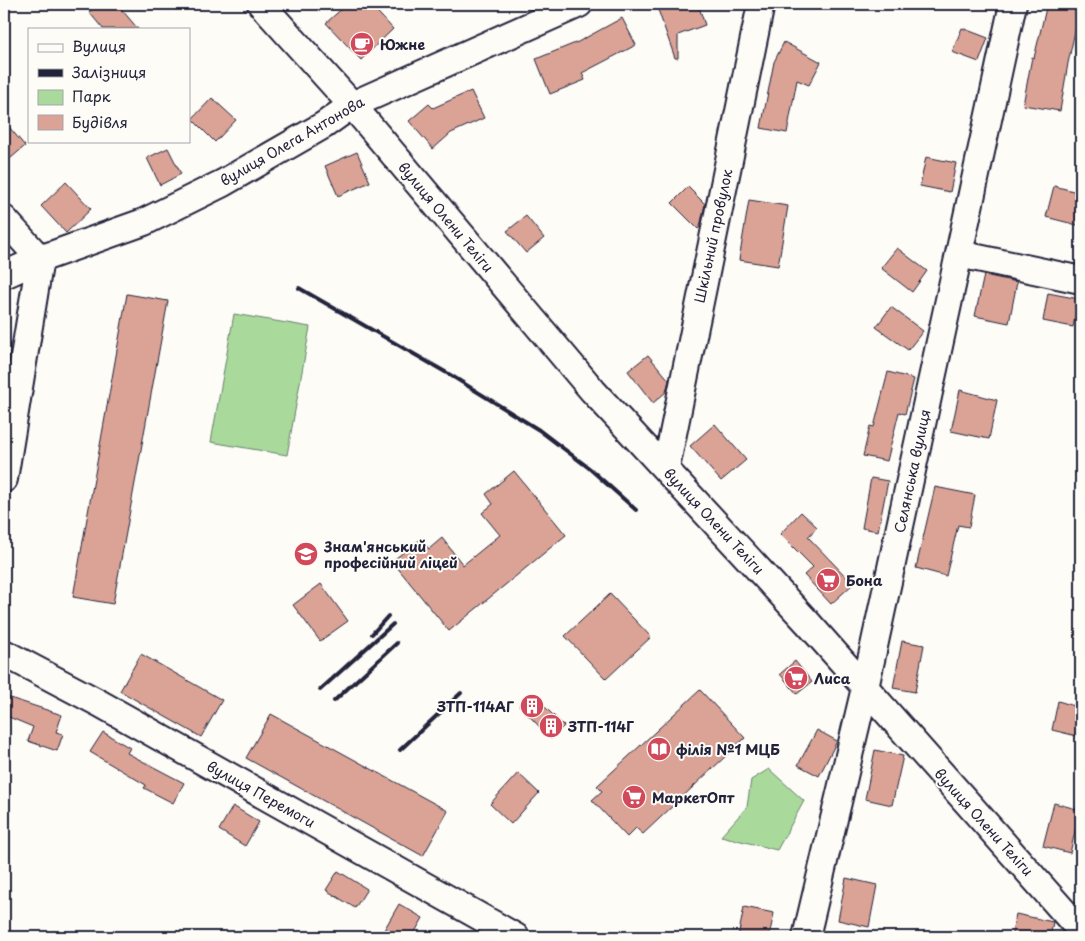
<svg xmlns="http://www.w3.org/2000/svg" width="1085" height="941" font-family="'Playpen Sans',sans-serif">
	<rect width="100%" height="100%" fill="#fdfcf7"/>
	<filter id="ink" filterUnits="userSpaceOnUse"><feTurbulence type="fractalNoise" baseFrequency=".02" numOctaves="2"/><feDisplacementMap in="SourceGraphic" scale="10" xChannelSelector="R" yChannelSelector="G"/><feConvolveMatrix kernelMatrix="1 2 1 2 8 2 1 2 1" color-interpolation-filters="sRGB"/></filter>
	<g filter="url(#ink)">
		<path fill="#a9da9b" stroke="#667e6b" d="M 234,314 L 310,327 L 287,455 L 211,442 Z
			M 769,769 L 804,801 L 777,850 L 721,836 L 747,807 L 751,780 Z"/>
		<path fill="#dba395" stroke="#22223b" d="M 99,4 L 117,4 L 138,29 L 103,29 L 89,12 Z
			M 347,4 L 370,4 L 393,29 L 361,60 L 326,23 Z
			M 656,4 L 698,4 L 705,25 L 678,35 L 678,58 L 675,58 Z
			M 1047,4 L 1081,4 L 1068,63 L 1060,111 L 1023,105 L 1032,57 L 1034,58 Z
			M 622,18 L 636,45 L 582,73 L 585,80 L 550,94 L 536,59 L 578,42 Z
			M 962,28 L 988,38 L 979,62 L 952,52 Z
			M 784,42 L 821,62 L 809,85 L 797,80 L 787,133 L 761,128 L 774,62 Z
			M 471,91 L 484,118 L 451,133 L 433,149 L 409,121 L 429,104 L 433,108 Z
			M 212,98 L 236,120 L 215,142 L 192,119 Z
			M 4,121 L 25,146 L 4,164 Z
			M 168,148 L 181,174 L 160,185 L 147,158 Z
			M 357,152 L 370,182 L 338,196 L 325,166 Z
			M 926,157 L 956,163 L 950,192 L 920,186 Z
			M 66,182 L 91,209 L 66,233 L 41,206 Z
			M 1054,186 L 1081,193 L 1081,226 L 1046,217 Z
			M 688,187 L 705,204 L 700,227 L 698,229 L 672,203 Z
			M 749,200 L 788,206 L 778,266 L 739,260 Z
			M 526,216 L 544,238 L 526,253 L 507,231 Z
			M 897,248 L 927,271 L 912,292 L 881,268 Z
			M 984,275 L 1017,282 L 1009,323 L 975,316 Z
			M 1048,293 L 1079,299 L 1073,327 L 1043,321 Z
			M 127,294 L 168,301 L 113,604 L 73,597 Z
			M 891,307 L 923,331 L 908,350 L 876,327 Z
			M 648,355 L 669,380 L 666,392 L 653,403 L 628,371 Z
			M 888,372 L 914,379 L 905,414 L 899,412 L 887,461 L 863,456 L 870,426 L 874,427 Z
			M 960,390 L 997,400 L 989,439 L 951,431 Z
			M 715,424 L 746,460 L 721,481 L 690,446 Z
			M 514,471 L 566,535 L 449,631 L 392,561 L 421,539 L 429,549 L 442,538 L 463,565 L 500,535 L 482,513 L 493,504 L 486,494 Z
			M 871,478 L 888,481 L 878,531 L 862,528 Z
			M 935,487 L 975,495 L 969,527 L 958,525 L 946,576 L 916,568 Z
			M 801,512 L 817,527 L 808,537 L 853,584 L 831,604 L 804,575 L 813,567 L 780,534 Z
			M 321,584 L 348,621 L 320,641 L 293,605 Z
			M 610,594 L 651,637 L 606,679 L 565,636 Z
			M 902,641 L 924,645 L 915,692 L 893,688 Z
			M 141,654 L 222,700 L 201,737 L 120,691 Z
			M 795,661 L 812,682 L 797,694 L 780,674 Z
			M 700,690 L 745,738 L 643,834 L 636,828 L 627,837 L 592,800 L 602,791 L 597,786 Z
			M 531,693 L 564,726 L 551,739 L 519,705 Z
			M 4,696 L 62,715 L 56,732 L 63,734 L 57,751 L 28,741 L 33,727 L 4,715 Z
			M 1058,701 L 1081,708 L 1081,737 L 1052,730 Z
			M 271,714 L 448,811 L 423,856 L 246,758 Z
			M 817,730 L 837,741 L 819,776 L 798,765 Z
			M 103,732 L 130,748 L 127,753 L 184,783 L 173,803 L 144,788 L 146,785 L 90,752 Z
			M 875,750 L 903,756 L 892,805 L 865,799 Z
			M 518,773 L 539,793 L 511,824 L 490,804 Z
			M 1054,803 L 1080,810 L 1070,853 L 1043,846 Z
			M 233,806 L 259,822 L 245,846 L 219,830 Z
			M 338,871 L 367,889 L 355,908 L 326,890 Z
			M 846,878 L 877,885 L 869,927 L 838,920 Z
			M 399,904 L 423,918 L 412,937 L 380,937 Z
			M 744,907 L 774,913 L 769,937 L 738,937 Z
			M 1016,914 L 1053,922 L 1050,937 L 1011,937 Z"/>
		<g fill="none" stroke-linecap="round" stroke-linejoin="round">
			<g stroke="#22223b" stroke-width="30">
				<path id="minor" d="M 261,4 L 352,105 L 593,391 L 808,623 L 1081,931
					M 4,219 L 40,259 L 4,479
					M 959,254 L 1081,280
					M 4,275 L 40,259 L 144,222 L 223,183 L 324,125 L 352,105 L 579,4
					M 666,468 L 761,4
					M 4,653 L 99,703 L 516,937
					M 806,937 L 865,688 L 1013,4"/>
			</g>
			<use href="#minor" stroke="#fdfcf7" stroke-width="26"/>
			<path stroke="#22223b" stroke-width="4" d="M 299,288 L 447,373 L 539,430 L 589,468 L 636,510
				M 372,634 L 388,616
				M 320,690 L 393,624
				M 334,701 L 397,643
				M 400,750 L 461,693"/>
		</g>
	</g>
	<defs>
		<g id="cafe-disc" transform="scale(1.25)"><circle r="9.5" fill="#d1495b" stroke="#fdfcf7"/><path d="M-5.5-4.5H6V0H3Q3 3.5 0 3.5H-2.5Q-5.5 3.5-5.5 0ZM3-3.2v2h1.7v-2ZM-6 4.5H4V6H-6Z" fill="#fff"/></g>
		<g id="university-disc" transform="scale(1.25)"><circle r="9.5" fill="#d1495b" stroke="#fdfcf7"/><path d="M0-5L7-2L0 1L-7-2ZM-4 1L0 2.5L4 1V4Q0 6-4 4Z" fill="#fff"/></g>
		<g id="supermarket-disc" transform="scale(1.25)"><circle r="9.5" fill="#d1495b" stroke="#fdfcf7"/><path d="M-6-5.5h2.5l.6 2H6L4.5 2H-2.5L-4.4-4H-6ZM-1.5 3.2a1.3 1.3 0 1 0 .1 0ZM3 3.2a1.3 1.3 0 1 0 .1 0Z" fill="#fff"/></g>
		<g id="building-disc" transform="scale(1.25)"><circle r="9.5" fill="#d1495b" stroke="#fdfcf7"/><path d="M-4-6H4V6H1V3H-1V6H-4ZM-2.5-4.3h1.7v1.8h-1.7ZM.8-4.3h1.7v1.8H.8ZM-2.5-1h1.7V.8h-1.7ZM.8-1h1.7V.8H.8Z" fill="#fff"/></g>
		<g id="library-disc" transform="scale(1.25)"><circle r="9.5" fill="#d1495b" stroke="#fdfcf7"/><path d="M-6-4Q-3-5.5-.7-3.5V5Q-3 3-6 4ZM6-4Q3-5.5 .7-3.5V5Q3 3 6 4Z" fill="#fff"/></g>
	</defs>
	<g fill-rule="evenodd">
		<use href="#cafe-disc" x="362" y="44"/>
		<use href="#university-disc" x="306" y="554"/>
		<use href="#supermarket-disc" x="828" y="580"/>
		<use href="#supermarket-disc" x="796" y="678"/>
		<use href="#building-disc" x="532" y="706"/>
		<use href="#building-disc" x="551" y="726"/>
		<use href="#library-disc" x="659" y="749"/>
		<use href="#supermarket-disc" x="634" y="797"/>
	</g>
	<g text-anchor="middle" dominant-baseline="central" stroke-width="4" stroke-linejoin="round" paint-order="stroke">
		<g font-size="14" font-weight="bold" fill="#22223b" stroke="#fdfcf7" text-anchor="start">
			<text x="380" y="44">Южне</text>
			<text x="324" y="546">Знам'янський<tspan x="324" dy="16">професійний ліцей</tspan></text>
			<text x="846" y="580">Бона</text>
			<text x="814" y="678">Лиса</text>
			<text x="514" y="706" text-anchor="end">ЗТП-114АГ</text>
			<text x="568" y="726">ЗТП-114Г</text>
			<text x="676" y="749">філія №1 МЦБ</text>
			<text x="652" y="797">МаркетОпт</text>
		</g>
		<g font-size="14" fill="#22223b" stroke="#fdfcf7">
			<text transform="translate(292 141) rotate(-30)">вулиця Олега Антонова</text>
			<text transform="translate(446 217) rotate(50)">вулиця Олени Теліги</text>
			<text transform="translate(713 236) rotate(-78)">Шкільний провулок</text>
			<text transform="translate(912 471) rotate(-78)">Селянська вулиця</text>
			<text transform="translate(714 521) rotate(47)">вулиця Олени Теліги</text>
			<text transform="translate(261 794) rotate(29)">вулиця Перемоги</text>
			<text transform="translate(984 822) rotate(48)">вулиця Олени Теліги</text>
		</g>
	</g>
	<rect width="1085" height="941" fill="none" stroke="#fdfcf7" stroke-width="20"/>
	<rect x="10" y="10" width="1065" height="921" fill="none" stroke="#22223b" stroke-width="2" filter="url(#ink)"/>
	<rect x="28" y="28" width="162" height="115" fill="#fdfcf7" stroke="#a5a5ac"/>
	<rect x="38" y="44" width="25" height="8" fill="#fdfcf7" stroke="#a5a5ac"/>
	<text x="72" y="52" font-size="15" fill="#22223b">Вулиця</text>
	<rect x="38" y="69" width="25" height="8" fill="#22223b" stroke="#a5a5ac"/>
	<text x="72" y="78" font-size="15" fill="#22223b">Залізниця</text>
	<rect x="38" y="90" width="25" height="15" fill="#a9da9b" stroke="#a5a5ac"/>
	<text x="72" y="102" font-size="15" fill="#22223b">Парк</text>
	<rect x="38" y="115" width="25" height="15" fill="#dba395" stroke="#a5a5ac"/>
	<text x="72" y="128" font-size="15" fill="#22223b">Будівля</text>
</svg>
